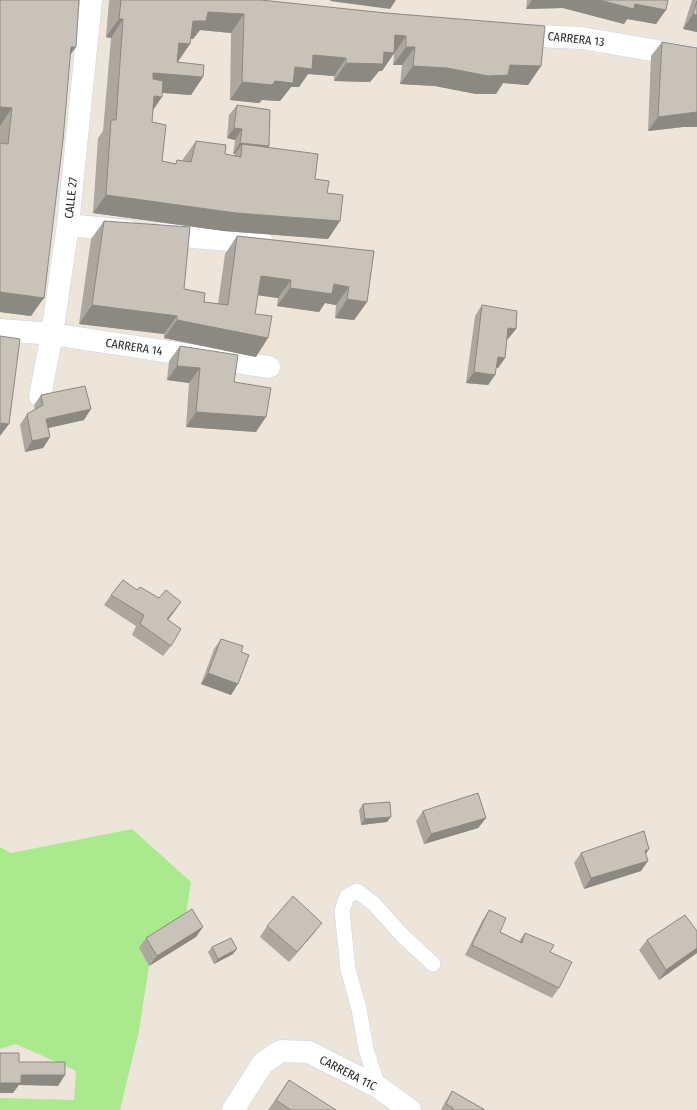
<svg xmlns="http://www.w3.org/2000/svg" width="697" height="1110" font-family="'Fira Sans Condensed',sans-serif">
	<rect width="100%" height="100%" fill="#ede5d9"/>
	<path fill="#abe98f" d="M 132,829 L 191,882 L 185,920 L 139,948 L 149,966 L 139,1031 L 120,1110 L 0,1110 L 0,1098 L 74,1100 L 76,1071 L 16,1044 L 0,1049 L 0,847 L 11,853 Z"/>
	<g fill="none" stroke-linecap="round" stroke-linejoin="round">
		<g stroke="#ced2e4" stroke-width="16">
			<path id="lane" d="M 378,1087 L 366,1049 L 359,1009 L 348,969 L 342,911 L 347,896 L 357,891 L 373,903 L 403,936 L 433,964"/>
		</g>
		<g stroke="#ced2e4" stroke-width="23">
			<path id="street" d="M 514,35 L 582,38 L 697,58
				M 68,225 L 128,231
				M 160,234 L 263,243
				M 0,330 L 52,334 L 269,367
				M 40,396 L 52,334 L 68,225 L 91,0
				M 233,1110 L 263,1063 L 281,1051 L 309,1052 L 378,1087 L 410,1110"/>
		</g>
		<use href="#lane" stroke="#fff" stroke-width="15"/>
		<use href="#street" stroke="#fff" stroke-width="22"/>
	</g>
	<path fill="#aca79f" d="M 0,0 L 70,55 L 31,316 L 0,312 Z
		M 110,0 L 261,0 L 541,66 L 528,85 L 503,83 L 496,94 L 476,94 L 435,86 L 400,84 L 402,65 L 393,65 L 394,54 L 393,54 L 382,71 L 379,71 L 370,82 L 334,81 L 334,76 L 308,74 L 299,87 L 291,87 L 280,101 L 262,100 L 259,103 L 230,100 L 231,33 L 200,30 L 193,39 L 191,39 L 190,44 L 178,62 L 203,77 L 191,95 L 162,93 L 153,110 L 152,122 L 162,161 L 175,164 L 177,160 L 182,161 L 183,159 L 196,141 L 225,154 L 234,156 L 235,154 L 233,154 L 235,140 L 227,138 L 229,115 L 237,105 L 269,146 L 268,147 L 315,179 L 327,193 L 340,221 L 328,239 L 224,231 L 93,213 L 98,138 L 103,131 L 111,38 L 106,37 L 109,1 Z
		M 527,0 L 668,0 L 656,24 L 627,19 L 624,24 L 563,8 L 526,9 Z
		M 692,0 L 697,0 L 697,32 L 683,29 Z
		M 662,42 L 697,48 L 697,127 L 683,127 L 648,131 L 651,56 Z
		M 104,221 L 184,289 L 204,302 L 218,304 L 225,254 L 237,236 L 374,251 L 367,302 L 354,320 L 335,318 L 336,305 L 325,303 L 319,312 L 277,306 L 278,298 L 258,295 L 255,314 L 256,357 L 164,338 L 164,334 L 79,324 L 91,239 Z
		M 482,305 L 516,329 L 508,339 L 507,339 L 505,358 L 498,368 L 496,368 L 495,375 L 488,385 L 466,383 L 475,316 Z
		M 180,346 L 234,382 L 256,432 L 186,427 L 189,383 L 167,380 L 169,361 Z
		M 41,395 L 84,420 L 48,428 L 50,437 L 43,448 L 25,452 L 20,425 L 27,414 L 35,410 L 34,405 Z
		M 137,590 L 159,598 L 181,602 L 168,620 L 171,646 L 163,656 L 132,635 L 136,626 L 104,605 L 111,595 Z
		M 221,639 L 241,652 L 231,695 L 201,684 L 214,649 Z
		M 363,804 L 387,822 L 361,825 L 359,810 Z
		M 423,811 L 486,818 L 478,828 L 424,844 L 416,821 Z
		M 581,853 L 646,854 L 641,871 L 584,889 L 574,863 Z
		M 489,910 L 500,932 L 519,941 L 525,933 L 550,952 L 559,988 L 552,998 L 465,955 L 482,921 Z
		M 267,926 L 314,933 L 289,962 L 260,937 Z
		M 697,931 L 697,953 L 659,980 L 639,950 L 647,940 Z
		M 196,937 L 149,966 L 139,948 L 146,938 Z
		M 212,947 L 233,954 L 214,964 L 208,952 Z
		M 289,1080 L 335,1110 L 268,1110 Z
		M 452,1091 L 485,1110 L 441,1110 L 445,1102 Z"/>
	<path fill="#8c8882" d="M 331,0 L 396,0 L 390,9 L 330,1 Z
		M 532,0 L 599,0 L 635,4 L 666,10 L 656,24 L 627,19 L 624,24 L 563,8 L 526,9 Z
		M 208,12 L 244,14 L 231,33 L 200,30 L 193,39 L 181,39 L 193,21 Z
		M 693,14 L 697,15 L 697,32 L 683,29 Z
		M 119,19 L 123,19 L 111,38 L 106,37 Z
		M 395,35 L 406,36 L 382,71 L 379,71 L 370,82 L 334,81 L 346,63 Z
		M 179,43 L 190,44 L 177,62 L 166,61 Z
		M 71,47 L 76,47 L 63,65 Z
		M 406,47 L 415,47 L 402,65 L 393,65 Z
		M 313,55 L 346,58 L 334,76 L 308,74 L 299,87 L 291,87 L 280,101 L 262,100 L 259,103 L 230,100 L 242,82 L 275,81 Z
		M 510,65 L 541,66 L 528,85 L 503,83 L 496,94 L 476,94 L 435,86 L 400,84 L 413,66 Z
		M 153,73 L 203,77 L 191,95 L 140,91 Z
		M 154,96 L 162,97 L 149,116 Z
		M 0,107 L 12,108 L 0,126 Z
		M 697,112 L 697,127 L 683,127 L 648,131 L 658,117 Z
		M 234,128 L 242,129 L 235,140 L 227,138 Z
		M 240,143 L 269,146 L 262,156 L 242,144 L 235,154 L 233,154 Z
		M 106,195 L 340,221 L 328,239 L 224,231 L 93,213 Z
		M 261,276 L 291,280 L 278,298 L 248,294 Z
		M 334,284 L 349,287 L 336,305 L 325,303 L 319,312 L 277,306 L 290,288 Z
		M 0,292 L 44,298 L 31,316 L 0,312 Z
		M 347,299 L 367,302 L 354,320 L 335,318 Z
		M 92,305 L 177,316 L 164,334 L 79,324 Z
		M 177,320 L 268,338 L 256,357 L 164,338 Z
		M 508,328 L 516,329 L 508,339 L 501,338 Z
		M 498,357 L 505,358 L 498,368 L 490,367 Z
		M 177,366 L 200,368 L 189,383 L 167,380 Z
		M 474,372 L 495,375 L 488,385 L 466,383 Z
		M 91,409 L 84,420 L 39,430 L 46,419 Z
		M 196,412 L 266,417 L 256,432 L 186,427 Z
		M 1,423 L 9,424 L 0,436 Z
		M 50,437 L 43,448 L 25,452 L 32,441 Z
		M 181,602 L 174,612 L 160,630 L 167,619 Z
		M 208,673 L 238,684 L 231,695 L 201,684 Z
		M 391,817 L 387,822 L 361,825 L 365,819 Z
		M 486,818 L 478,828 L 424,844 L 431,834 Z
		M 649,849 L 642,860 L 645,851 Z
		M 648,861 L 641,871 L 584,889 L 591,878 Z
		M 322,923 L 314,933 L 289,962 L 297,952 Z
		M 203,927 L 196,937 L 149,966 L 157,956 Z
		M 697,948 L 697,953 L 659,980 L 666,970 Z
		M 237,949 L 233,954 L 214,964 L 218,959 Z
		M 21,1075 L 65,1075 L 58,1086 L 19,1085 L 13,1093 L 0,1093 L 0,1083 Z"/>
	<path fill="#c8c2b9" stroke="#8c8882" d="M 0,0 L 79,0 L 76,47 L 71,47 L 63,140 L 44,298 L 0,292 L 0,143 L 8,144 L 12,108 L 0,107 Z
		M 121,0 L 261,0 L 386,13 L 545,26 L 541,66 L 510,65 L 508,75 L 488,76 L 447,68 L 413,66 L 415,47 L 406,47 L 406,36 L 395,35 L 394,53 L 384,52 L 383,64 L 346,63 L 346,58 L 313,55 L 312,69 L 295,67 L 293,83 L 275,81 L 272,85 L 242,82 L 244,14 L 208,12 L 206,21 L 193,21 L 190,44 L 179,43 L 177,62 L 204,65 L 203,77 L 153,73 L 153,79 L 163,81 L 162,97 L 154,96 L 152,122 L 166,125 L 162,161 L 176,164 L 177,160 L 191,162 L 196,141 L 226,145 L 225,154 L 241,157 L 242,144 L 318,154 L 315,179 L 329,181 L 327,193 L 343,195 L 340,221 L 236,213 L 106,195 L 111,120 L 116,120 L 123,19 L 119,19 Z
		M 599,0 L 668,0 L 666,10 L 635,4 L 634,9 Z
		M 697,1 L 697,15 L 693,14 Z
		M 662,42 L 697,48 L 697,112 L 658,117 Z
		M 237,105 L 270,110 L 269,146 L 240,143 L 242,129 L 234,128 Z
		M 104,221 L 190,227 L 184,289 L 205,293 L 204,302 L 228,305 L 237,236 L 374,251 L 367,302 L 347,299 L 349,287 L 334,284 L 332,294 L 290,288 L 291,280 L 261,276 L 255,314 L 272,316 L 268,338 L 177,320 L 177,316 L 92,305 Z
		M 482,305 L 517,311 L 516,329 L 508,328 L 505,358 L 498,357 L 495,375 L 474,372 Z
		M 0,336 L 20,339 L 9,424 L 1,423 L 0,434 Z
		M 180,346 L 238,355 L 234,382 L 271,388 L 266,417 L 196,412 L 200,368 L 177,366 Z
		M 85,386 L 91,409 L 46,419 L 50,437 L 32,441 L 27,414 L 43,405 L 41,395 Z
		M 123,580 L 137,590 L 140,587 L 159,598 L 166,590 L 181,602 L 167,619 L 181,629 L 171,646 L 140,624 L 144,615 L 111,595 Z
		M 221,639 L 243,646 L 241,652 L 249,655 L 238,684 L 208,673 Z
		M 478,793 L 486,818 L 431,834 L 423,811 Z
		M 390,802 L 391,817 L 365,819 L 363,804 Z
		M 644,831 L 649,849 L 645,851 L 648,861 L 591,878 L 581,853 Z
		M 293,896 L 322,923 L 297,952 L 267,926 Z
		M 192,909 L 203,927 L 157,956 L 146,938 Z
		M 489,910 L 506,918 L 500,932 L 522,943 L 525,933 L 554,945 L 550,952 L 572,962 L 559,988 L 472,945 Z
		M 685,915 L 697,931 L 697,948 L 666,970 L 647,940 Z
		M 231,938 L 237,949 L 218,959 L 212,947 Z
		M 0,1053 L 19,1053 L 19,1062 L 65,1062 L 65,1075 L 21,1075 L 21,1083 L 0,1083 Z
		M 289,1080 L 336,1110 L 291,1110 L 276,1100 Z
		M 452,1091 L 485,1110 L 452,1110 L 453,1108 L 446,1104 Z"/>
	<g text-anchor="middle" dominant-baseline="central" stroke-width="3" stroke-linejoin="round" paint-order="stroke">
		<g font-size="12" fill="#292929" stroke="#fff">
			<text transform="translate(576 39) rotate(6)">CARRERA 13</text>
			<text transform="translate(71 198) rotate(-84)">CALLE 27</text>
			<text transform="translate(134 347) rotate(9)">CARRERA 14</text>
			<text transform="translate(348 1073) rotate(27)">CARRERA 11C</text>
		</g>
	</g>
</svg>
